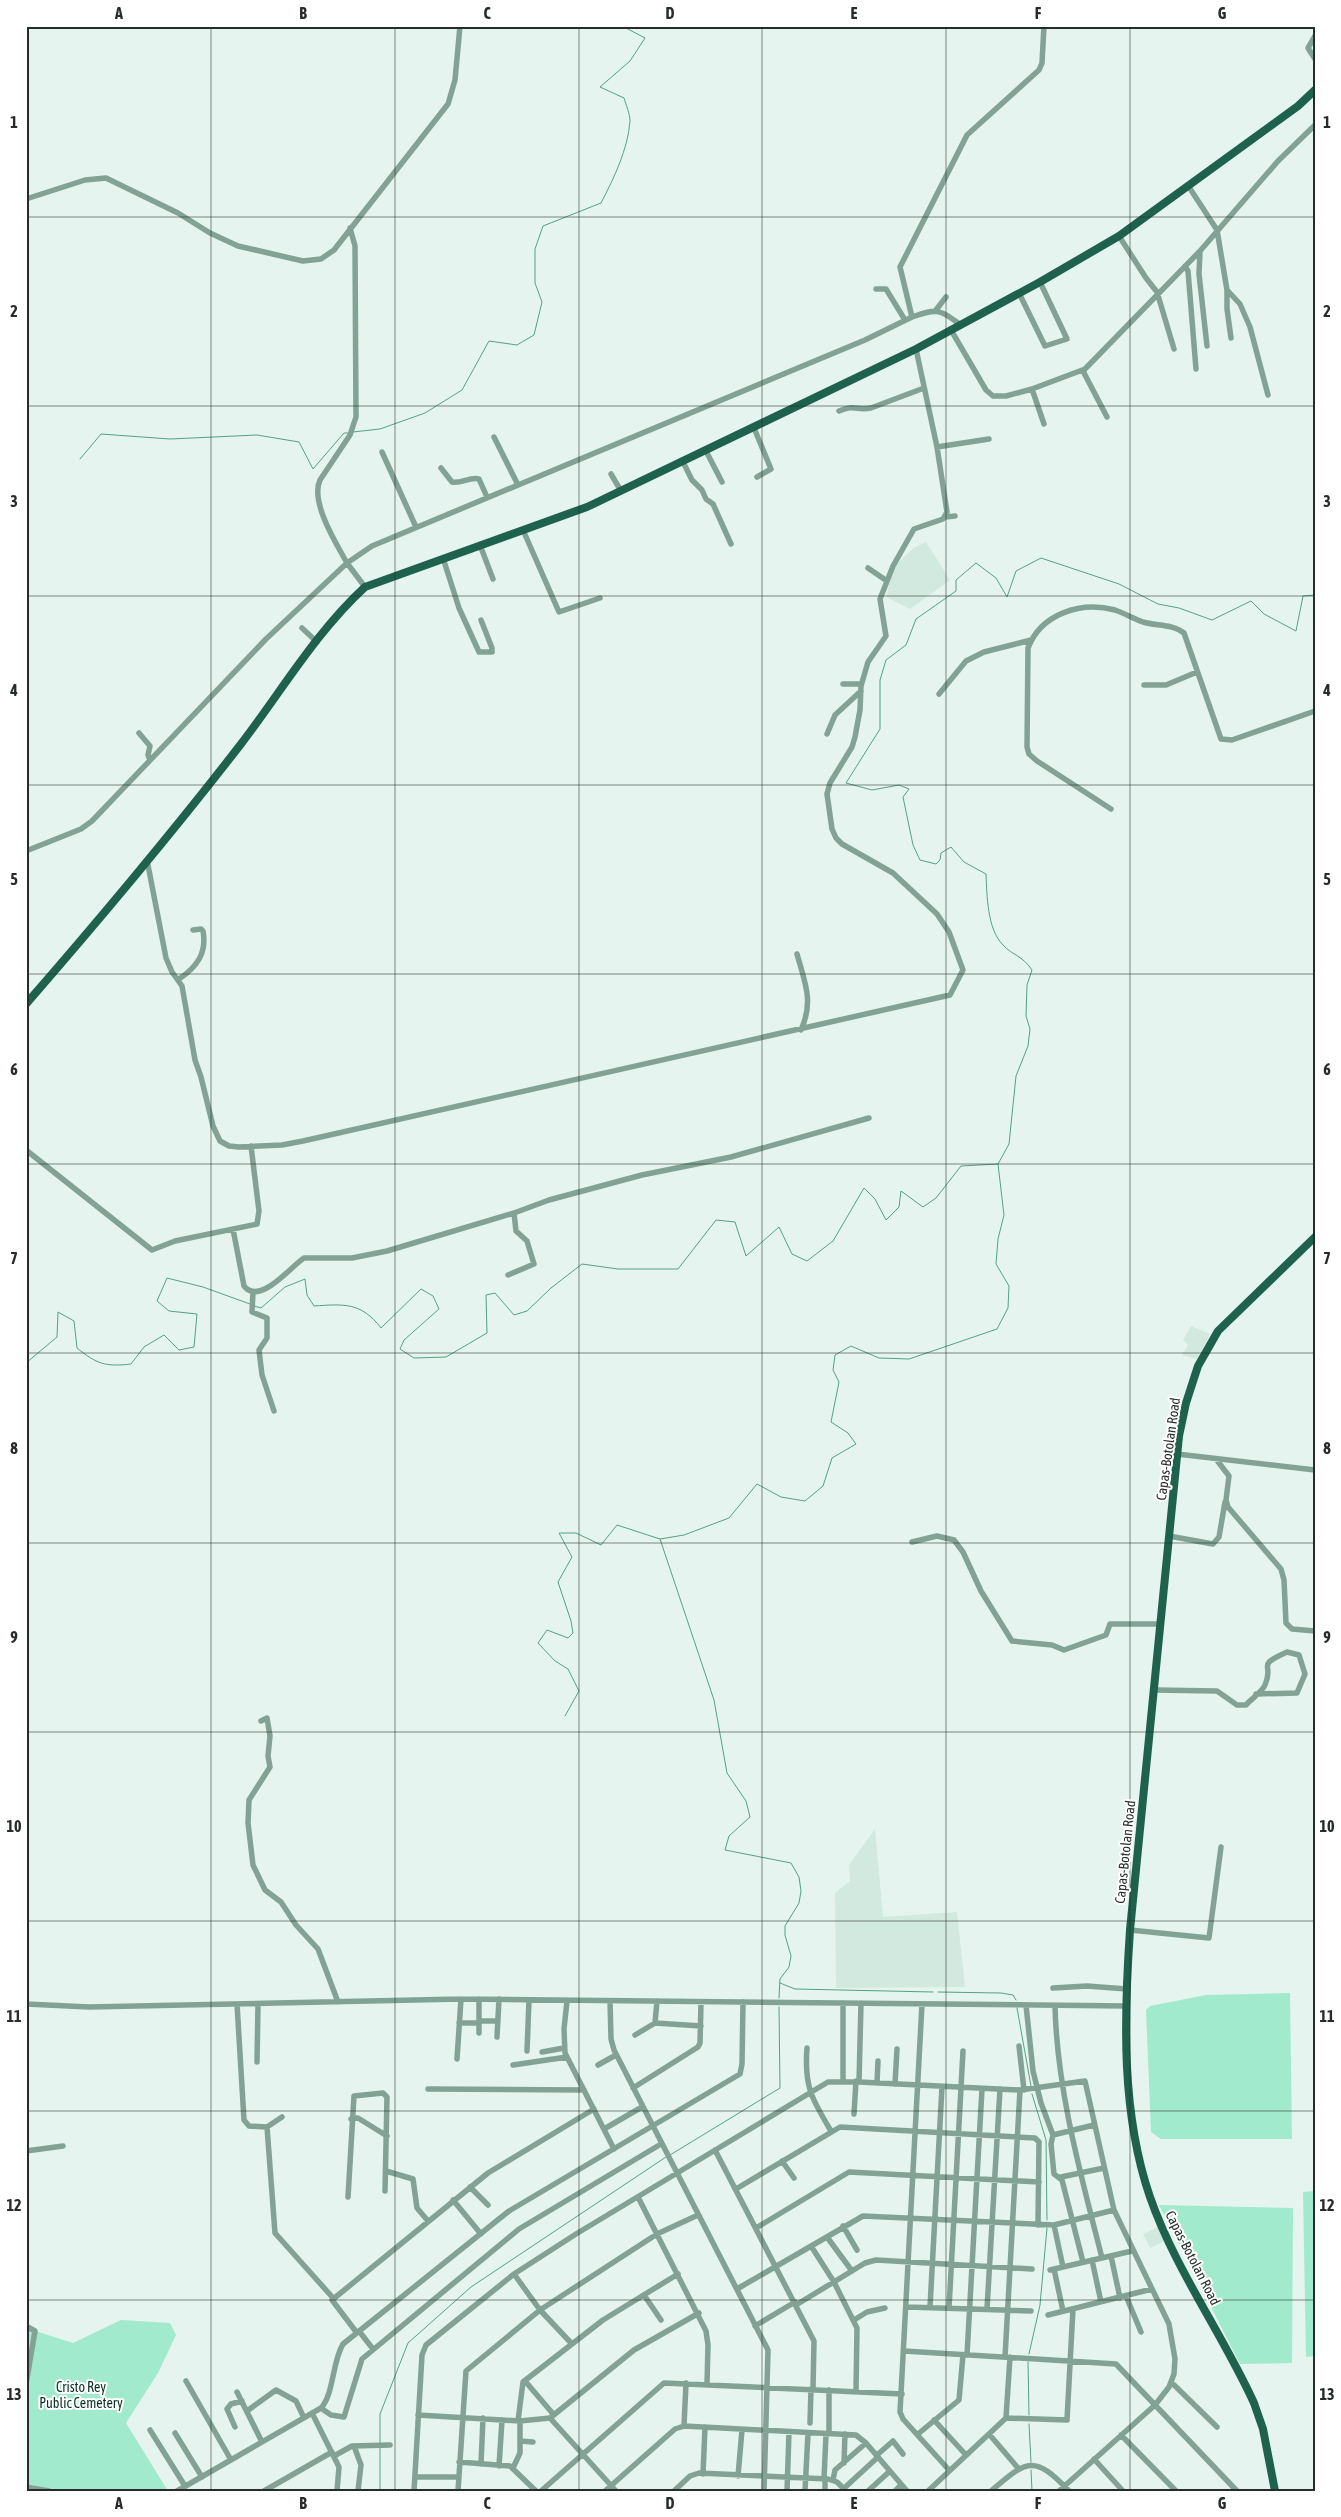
<svg xmlns="http://www.w3.org/2000/svg" width="1341" height="2517" font-family="'Asap Condensed',sans-serif">
	<rect width="100%" height="100%" fill="#e5f4ee"/>
	<path fill="#d2e9df" d="M 926,542 L 950,580 L 910,609 L 886,597 L 894,566 L 914,548 Z
		M 1191,1326 L 1210,1334 L 1197,1359 L 1182,1355 L 1188,1345 L 1183,1340 Z
		M 875,1829 L 883,1917 L 957,1912 L 965,1987 L 836,1988 L 835,1893 L 850,1881 L 849,1865 Z
		M 1158,2227 L 1165,2241 L 1150,2248 L 1143,2234 Z"/>
	<path fill="#a2eace" d="M 1290,1993 L 1292,2139 L 1161,2139 L 1151,2132 L 1146,2010 L 1150,2006 L 1206,1995 Z
		M 1315,2191 L 1315,2356 L 1306,2357 L 1303,2192 Z
		M 1159,2205 L 1293,2208 L 1292,2363 L 1240,2364 Z
		M 121,2320 L 170,2323 L 176,2335 L 158,2373 L 126,2423 L 168,2491 L 60,2491 L 26,2484 L 26,2328 L 73,2343 Z"/>
	<g fill="none" stroke-linecap="round" stroke-linejoin="round">
		<path stroke="#53a286" stroke-width="1" d="M 353,432 L 380,429 L 425,413 L 462,390 L 489,341 L 517,345 L 534,335 L 542,302 L 535,283 L 535,249 L 543,226 L 601,203 C 614,178 628,149 630,121 C 630,114 626,105 624,98 L 600,87 L 630,61 L 645,38 L 626,28 L 626,26
			M 80,459 L 101,434 L 170,439 L 257,435 L 299,442 L 313,469 L 344,433 L 349,433
			M 254,1306 L 261,1308 L 285,1287 L 305,1279 L 307,1295 L 314,1306 C 344,1304 361,1302 381,1328 L 421,1289 L 433,1296 L 439,1309 L 404,1340 L 400,1349 L 414,1358 L 446,1357 L 487,1333 L 486,1295 L 495,1293 L 514,1315 L 527,1311 L 551,1288 L 582,1264 L 618,1269 L 678,1269 L 716,1220 L 735,1222 L 746,1256 L 779,1227 L 792,1254 L 807,1261 L 833,1241 L 864,1188 L 875,1199 L 886,1220 L 899,1207 L 901,1191 L 923,1207 L 936,1198 L 961,1166 L 998,1164 L 1009,1144 L 1016,1076 L 1028,1046 L 1030,1029 L 1026,1016 L 1027,985 L 1032,970 C 1022,955 1013,956 1003,945 C 987,929 987,895 986,874 L 964,862 L 951,847 L 941,853 L 940,860 L 936,864 L 920,860 L 913,845 L 903,797 L 909,789 L 899,785 L 872,790 L 846,783 L 880,729 L 880,680 L 886,660 L 906,645 L 916,619 L 956,591 L 956,580 L 976,563 L 996,578 L 1007,597 L 1016,571 L 1041,558 L 1119,584 L 1158,604 L 1179,608 L 1212,620 L 1251,601 L 1264,614 L 1296,631 L 1303,596 L 1315,595
			M 26,1363 L 57,1337 L 58,1312 L 74,1321 L 77,1348 C 97,1364 105,1367 131,1364 L 144,1347 L 164,1335 L 179,1350 L 194,1347 L 197,1314 L 169,1311 L 157,1301 L 167,1278 L 203,1287 L 250,1304
			M 660,1539 L 714,1700 L 727,1773 L 746,1801 L 750,1817 L 729,1836 L 725,1850 L 791,1863 L 799,1877 L 801,1891 L 799,1903 L 785,1926 L 785,1935 L 791,1956 L 789,1967 L 780,1979 L 779,1998
			M 565,1716 L 579,1691 L 568,1669 L 555,1661 L 538,1643 L 547,1630 L 568,1638 L 573,1633 L 571,1621 L 558,1582 L 572,1557 L 559,1533 L 576,1533 L 601,1545 L 617,1525 L 660,1539 L 684,1535 L 729,1518 L 757,1484 L 781,1497 L 805,1501 L 823,1486 L 832,1458 L 856,1444 L 848,1433 L 831,1422 L 839,1382 L 833,1370 L 835,1355 L 851,1346 L 879,1358 L 909,1359 L 997,1329 L 1008,1308 L 1009,1286 L 996,1264 L 998,1239 L 1004,1215 L 998,1164
			M 780,1983 L 795,1989 L 933,1992
			M 938,1992 L 1001,1993 L 1013,1995 L 1016,2000
			M 1017,2008 L 1031,2086
			M 1032,2094 L 1046,2140 L 1047,2220
			M 670,2155 L 780,2088 L 779,2007
			M 1029,2354 L 1040,2305 L 1047,2228
			M 1028,2362 L 1029,2415
			M 1029,2424 L 1031,2462
			M 380,2443 L 380,2414 L 408,2343 L 471,2287 L 666,2157
			M 1031,2470 L 1032,2491
			M 380,2491 L 380,2447"/>
		<path stroke="#82a295" stroke-width="5.5" d="M 1315,36 L 1308,48 L 1315,59
			M 1189,187 L 1217,230 L 1227,290 L 1240,304 L 1250,327 L 1268,395
			M 26,199 L 85,180 L 106,178 L 178,213 L 210,233 L 238,246 L 303,261 L 321,259 L 334,250 L 448,104 L 455,80 L 460,26
			M 1119,236 L 1146,278 L 1157,292 L 1174,349
			M 1200,251 L 1199,274 L 1207,346
			M 1185,266 L 1188,271 L 1196,369
			M 876,289 L 886,289 L 905,320
			M 1227,290 L 1227,309 L 1231,338
			M 1019,293 L 1045,346 L 1067,339 L 1040,282
			M 936,310 L 946,297
			M 961,325 C 939,309 938,308 912,317 L 900,267 L 967,135 L 1039,70 L 1042,63 L 1044,26
			M 951,330 L 986,390 L 993,396 L 1006,396 L 1032,389 L 1085,369 L 1200,251 L 1278,161 L 1315,125
			M 1083,371 L 1107,417
			M 1032,389 L 1044,424
			M 839,411 C 855,404 856,411 871,408 L 924,388
			M 754,428 L 771,469 L 757,477
			M 494,437 L 518,485
			M 937,447 L 989,439
			M 706,451 L 722,482
			M 382,452 L 416,527
			M 683,462 L 692,480 L 702,490 L 706,499 L 713,504 L 731,544
			M 441,468 L 452,482 C 461,484 471,476 479,479 L 487,497
			M 611,474 L 621,491
			M 945,517 L 955,516
			M 523,530 L 559,612 L 600,598
			M 480,545 L 493,579
			M 443,558 L 459,608 L 479,652 L 492,652 L 492,648 L 481,620
			M 868,568 L 887,581
			M 365,587 L 347,563 L 372,546 L 865,340 L 912,317
			M 302,628 L 317,642
			M 843,684 L 861,684
			M 1144,685 L 1166,685 L 1197,672
			M 939,694 L 966,661 L 984,652 L 1031,640
			M 139,733 L 150,746 L 148,755 L 150,760
			M 827,734 L 835,715 L 861,691
			M 1111,809 L 1037,761 L 1029,754 L 1027,747 L 1028,648 C 1041,614 1080,601 1115,610 C 1124,613 1134,619 1143,622 C 1156,626 1173,624 1184,633 L 1221,739 L 1232,740 L 1315,711
			M 26,851 L 81,829 L 92,821 L 266,639 L 347,563 C 336,543 310,502 320,480 L 350,435 L 356,417 L 355,246 L 350,228
			M 147,860 L 166,958 L 172,972 L 182,986 L 195,1060 L 201,1077 L 213,1126 L 220,1141 L 229,1146 L 239,1147 L 282,1145 L 303,1141 L 950,995 L 963,970 L 949,932 L 937,914 L 893,873 L 842,844 L 836,838 L 832,829 L 827,794 L 830,783 L 852,747 L 855,737 L 860,710 L 861,686 L 868,662 L 886,636 L 880,599 L 893,566 L 914,529 L 943,519 L 947,512 L 937,447 L 916,349
			M 797,954 C 805,983 814,1001 801,1030
			M 179,979 C 197,967 207,953 203,931 L 201,929 L 193,930
			M 26,1150 L 152,1250 L 175,1241 L 257,1224 L 259,1211 L 251,1146
			M 233,1229 L 244,1286 C 260,1306 290,1267 304,1258 L 352,1258 L 387,1251 L 514,1213 L 549,1200 L 642,1175 L 731,1157 L 869,1118
			M 508,1275 L 534,1264 L 527,1241 L 516,1231 L 514,1213
			M 253,1292 L 252,1312 L 267,1318 L 267,1338 L 259,1350 L 262,1375 L 274,1411
			M 1177,1454 L 1315,1470
			M 1216,1459 L 1229,1476 L 1226,1500 L 1228,1507 L 1281,1569 L 1284,1580 L 1286,1623 L 1292,1629 L 1315,1631
			M 1169,1536 L 1213,1544 L 1219,1537 L 1225,1502
			M 912,1542 L 937,1536 L 954,1540 L 963,1552 L 981,1591 L 1012,1641 L 1052,1645 L 1064,1650 L 1106,1635 L 1110,1624 L 1160,1624
			M 1154,1690 L 1217,1691 L 1237,1705 L 1246,1705 C 1251,1699 1262,1692 1265,1685 C 1275,1663 1254,1667 1287,1652 L 1299,1655 L 1305,1674 L 1297,1693 L 1256,1694
			M 261,1721 L 267,1718 L 270,1736 L 268,1756 L 270,1767 L 249,1800 L 248,1823 L 253,1865 L 265,1890 L 281,1902 L 296,1925 L 318,1949 L 338,2002
			M 1130,1930 L 1209,1938 L 1221,1847
			M 1053,1988 L 1087,1986 L 1127,1989
			M 479,1999 L 479,2033
			M 567,2001 L 564,2029 L 565,2053 L 614,2149
			M 610,2001 L 611,2039 L 614,2050 L 768,2350 L 764,2491
			M 26,2004 L 89,2007 L 461,1999 L 1126,2006
			M 237,2004 L 244,2120 L 249,2126 L 267,2127 L 282,2117
			M 922,2004 L 900,2412 L 903,2419 L 949,2470
			M 1026,2005 L 1033,2071 L 1041,2103 L 1053,2135 L 1051,2144 L 1054,2174 L 1062,2180 L 1083,2262
			M 1055,2006 C 1057,2091 1081,2175 1102,2258
			M 479,2021 L 498,2021
			M 459,2023 L 479,2023
			M 655,2023 L 701,2026
			M 635,2035 L 655,2023 L 657,2001
			M 497,2037 L 499,1999
			M 1019,2046 L 1024,2090
			M 807,2048 C 804,2087 812,2099 831,2131
			M 527,2051 L 529,2000
			M 542,2052 L 564,2048
			M 457,2059 L 461,1999
			M 257,2062 L 258,2004
			M 513,2065 L 567,2057
			M 598,2065 L 616,2055
			M 843,2081 L 843,2003
			M 859,2082 L 861,2003
			M 877,2083 L 878,2061
			M 895,2084 L 897,2049
			M 633,2088 L 698,2047 L 700,2043 L 701,2003
			M 428,2089 L 584,2090
			M 854,2114 L 856,2081
			M 351,2119 L 358,2118 L 387,2136
			M 267,2127 L 275,2233 L 334,2299
			M 604,2129 L 642,2107
			M 1053,2135 L 1094,2125
			M 715,2150 L 814,2341 L 813,2389
			M 26,2151 L 63,2146
			M 782,2161 L 794,2178
			M 386,2171 L 413,2179 L 417,2208 L 428,2221
			M 1061,2177 L 1104,2168
			M 470,2187 L 488,2205
			M 736,2189 L 840,2127 L 1035,2138 L 1039,2142 L 1038,2225
			M 348,2197 L 354,2096 L 383,2093 L 387,2097 L 385,2191
			M 638,2197 L 706,2331 L 708,2345 L 707,2384
			M 453,2200 L 481,2234
			M 1054,2225 L 1063,2267
			M 843,2226 L 857,2250
			M 756,2228 L 849,2172 L 1039,2182
			M 827,2237 L 852,2271
			M 811,2246 L 834,2282 L 857,2328 L 856,2391
			M 1111,2256 L 1120,2298
			M 1092,2260 L 1101,2302
			M 1054,2269 L 1063,2311
			M 1050,2270 L 1132,2251
			M 514,2274 L 540,2310 L 572,2344
			M 737,2289 L 863,2216 L 1054,2225 L 1114,2210
			M 644,2295 L 661,2320
			M 1126,2296 L 1141,2332
			M 796,2305 L 865,2263 L 876,2260 L 1032,2269
			M 907,2307 L 1031,2311
			M 930,2307 L 942,2087
			M 949,2308 L 963,2051
			M 987,2309 L 1000,2089
			M 1048,2315 L 1152,2289
			M 854,2320 L 867,2312 L 885,2308
			M 26,2326 L 35,2331 L 26,2384
			M 755,2326 L 795,2302
			M 359,2331 L 373,2349
			M 357,2333 L 332,2300 L 488,2173 L 594,2109
			M 904,2351 L 1116,2364 L 1237,2491
			M 967,2355 L 982,2089
			M 1005,2357 L 1020,2090
			M 1010,2357 L 1006,2418 L 1067,2420 L 1073,2309
			M 186,2381 L 231,2460
			M 525,2381 L 554,2415
			M 1171,2382 L 1217,2427
			M 237,2392 L 262,2442
			M 321,2408 L 331,2415 L 344,2417 L 362,2359 L 519,2229 L 661,2144
			M 247,2411 L 276,2390 L 296,2401 L 304,2418
			M 312,2413 L 339,2467 L 337,2491
			M 418,2415 L 520,2421 L 550,2418 L 634,2350 L 699,2313
			M 550,2418 L 616,2491
			M 934,2420 L 966,2455
			M 518,2421 L 523,2382 L 603,2320 L 678,2274
			M 810,2423 L 811,2389
			M 684,2426 L 686,2383
			M 235,2427 L 227,2409 L 231,2404 L 242,2401
			M 150,2430 L 185,2486
			M 175,2433 L 202,2477
			M 829,2434 L 829,2390
			M 918,2434 L 959,2400 L 963,2355
			M 989,2434 L 1018,2468
			M 1121,2435 L 1176,2491
			M 520,2441 L 533,2442
			M 354,2446 L 361,2465 L 358,2491
			M 877,2455 L 893,2441 L 903,2454
			M 334,2456 L 352,2446 L 390,2445
			M 1094,2459 L 1123,2491
			M 459,2462 L 510,2466 L 536,2491
			M 844,2463 L 845,2434
			M 481,2464 L 483,2418
			M 499,2466 L 502,2420
			M 513,2468 L 520,2453 L 520,2421
			M 703,2474 L 705,2427
			M 738,2476 L 742,2430
			M 415,2477 L 458,2477
			M 824,2479 L 826,2434
			M 833,2480 L 835,2470 L 866,2443
			M 26,2487 L 49,2491
			M 177,2491 L 321,2408 C 334,2394 332,2362 343,2344 L 509,2211 L 740,2074 L 742,2064 L 743,2002
			M 264,2491 L 332,2452
			M 414,2491 L 422,2355 L 426,2345 L 514,2274 L 576,2234 L 828,2082 L 859,2082 L 1020,2090 L 1085,2081 L 1114,2210 L 1169,2324 L 1175,2359 L 1174,2374 L 1169,2387 L 1155,2405 L 1059,2491
			M 458,2491 L 466,2371 L 540,2310 L 657,2234 L 698,2215
			M 541,2491 L 664,2383 L 902,2394
			M 605,2491 L 675,2429 L 684,2426 L 856,2435 L 866,2443 L 907,2491
			M 674,2491 L 690,2476 L 699,2473 L 828,2479 L 837,2482 L 846,2491
			M 787,2491 L 789,2432
			M 805,2491 L 808,2433
			M 825,2491 L 825,2479
			M 841,2491 L 878,2457
			M 868,2491 L 890,2471
			M 895,2491 L 901,2485
			M 928,2491 L 1006,2418
			M 991,2491 C 1027,2460 1034,2454 1069,2491"/>
		<path stroke="#1e614c" stroke-width="8" d="M 26,1004 C 100,919 172,833 241,744 C 281,692 316,632 365,587 L 587,507 L 916,349 L 1040,282 L 1119,236 L 1298,106 L 1315,90
			M 1275,2491 L 1263,2429 L 1254,2403 C 1222,2333 1175,2269 1150,2197 C 1121,2113 1124,2017 1130,1930 L 1179,1436 L 1186,1403 L 1198,1366 L 1218,1331 L 1315,1237"/>
	</g>
	<path fill="none" stroke="#272c2a" stroke-width="1" stroke-opacity="0.55" d="M 211,26 L 211,2491M 395,26 L 395,2491M 579,26 L 579,2491M 762,26 L 762,2491M 946,26 L 946,2491M 1130,26 L 1130,2491M 26,217 L 1315,217M 26,406 L 1315,406M 26,596 L 1315,596M 26,785 L 1315,785M 26,974 L 1315,974M 26,1164 L 1315,1164M 26,1353 L 1315,1353M 26,1543 L 1315,1543M 26,1732 L 1315,1732M 26,1921 L 1315,1921M 26,2111 L 1315,2111M 26,2300 L 1315,2300"/>
	<g text-anchor="middle" dominant-baseline="central" stroke-width="4" stroke-linejoin="round" paint-order="stroke">
		<g font-size="14" fill="#272c2a" stroke="#fff">
			<text transform="translate(1168 1449) rotate(-82)">Capas-Botolan Road</text>
			<text transform="translate(1125 1852) rotate(-84)">Capas-Botolan Road</text>
			<text transform="translate(1193 2258) rotate(63)">Capas-Botolan Road</text>
		</g>
		<g font-size="14" fill="#0b3124" stroke="#fff">
			<text x="81" y="2387">Cristo Rey<tspan x="81" dy="16">Public Cemetery</tspan></text>
		</g>
	</g>
	<rect width="1341" height="2517" fill="none" stroke="#ffffff" stroke-width="55"/>
	<rect x="28" y="28" width="1286" height="2462" fill="none" stroke="#272c2a" stroke-width="2"/>
	<g font-size="16" text-anchor="middle" font-weight="bold" fill="#272c2a">
		<text x="119" y="19">A</text>
		<text x="303" y="19">B</text>
		<text x="487" y="19">C</text>
		<text x="670" y="19">D</text>
		<text x="854" y="19">E</text>
		<text x="1038" y="19">F</text>
		<text x="1222" y="19">G</text>
		<text x="14" y="128">1</text>
		<text x="1327" y="128">1</text>
		<text x="14" y="317">2</text>
		<text x="1327" y="317">2</text>
		<text x="14" y="507">3</text>
		<text x="1327" y="507">3</text>
		<text x="14" y="696">4</text>
		<text x="1327" y="696">4</text>
		<text x="14" y="885">5</text>
		<text x="1327" y="885">5</text>
		<text x="14" y="1075">6</text>
		<text x="1327" y="1075">6</text>
		<text x="14" y="1264">7</text>
		<text x="1327" y="1264">7</text>
		<text x="14" y="1454">8</text>
		<text x="1327" y="1454">8</text>
		<text x="14" y="1643">9</text>
		<text x="1327" y="1643">9</text>
		<text x="14" y="1832">10</text>
		<text x="1327" y="1832">10</text>
		<text x="14" y="2022">11</text>
		<text x="1327" y="2022">11</text>
		<text x="14" y="2211">12</text>
		<text x="1327" y="2211">12</text>
		<text x="14" y="2400">13</text>
		<text x="1327" y="2400">13</text>
		<text x="119" y="2509">A</text>
		<text x="303" y="2509">B</text>
		<text x="487" y="2509">C</text>
		<text x="670" y="2509">D</text>
		<text x="854" y="2509">E</text>
		<text x="1038" y="2509">F</text>
		<text x="1222" y="2509">G</text>
	</g>
</svg>
